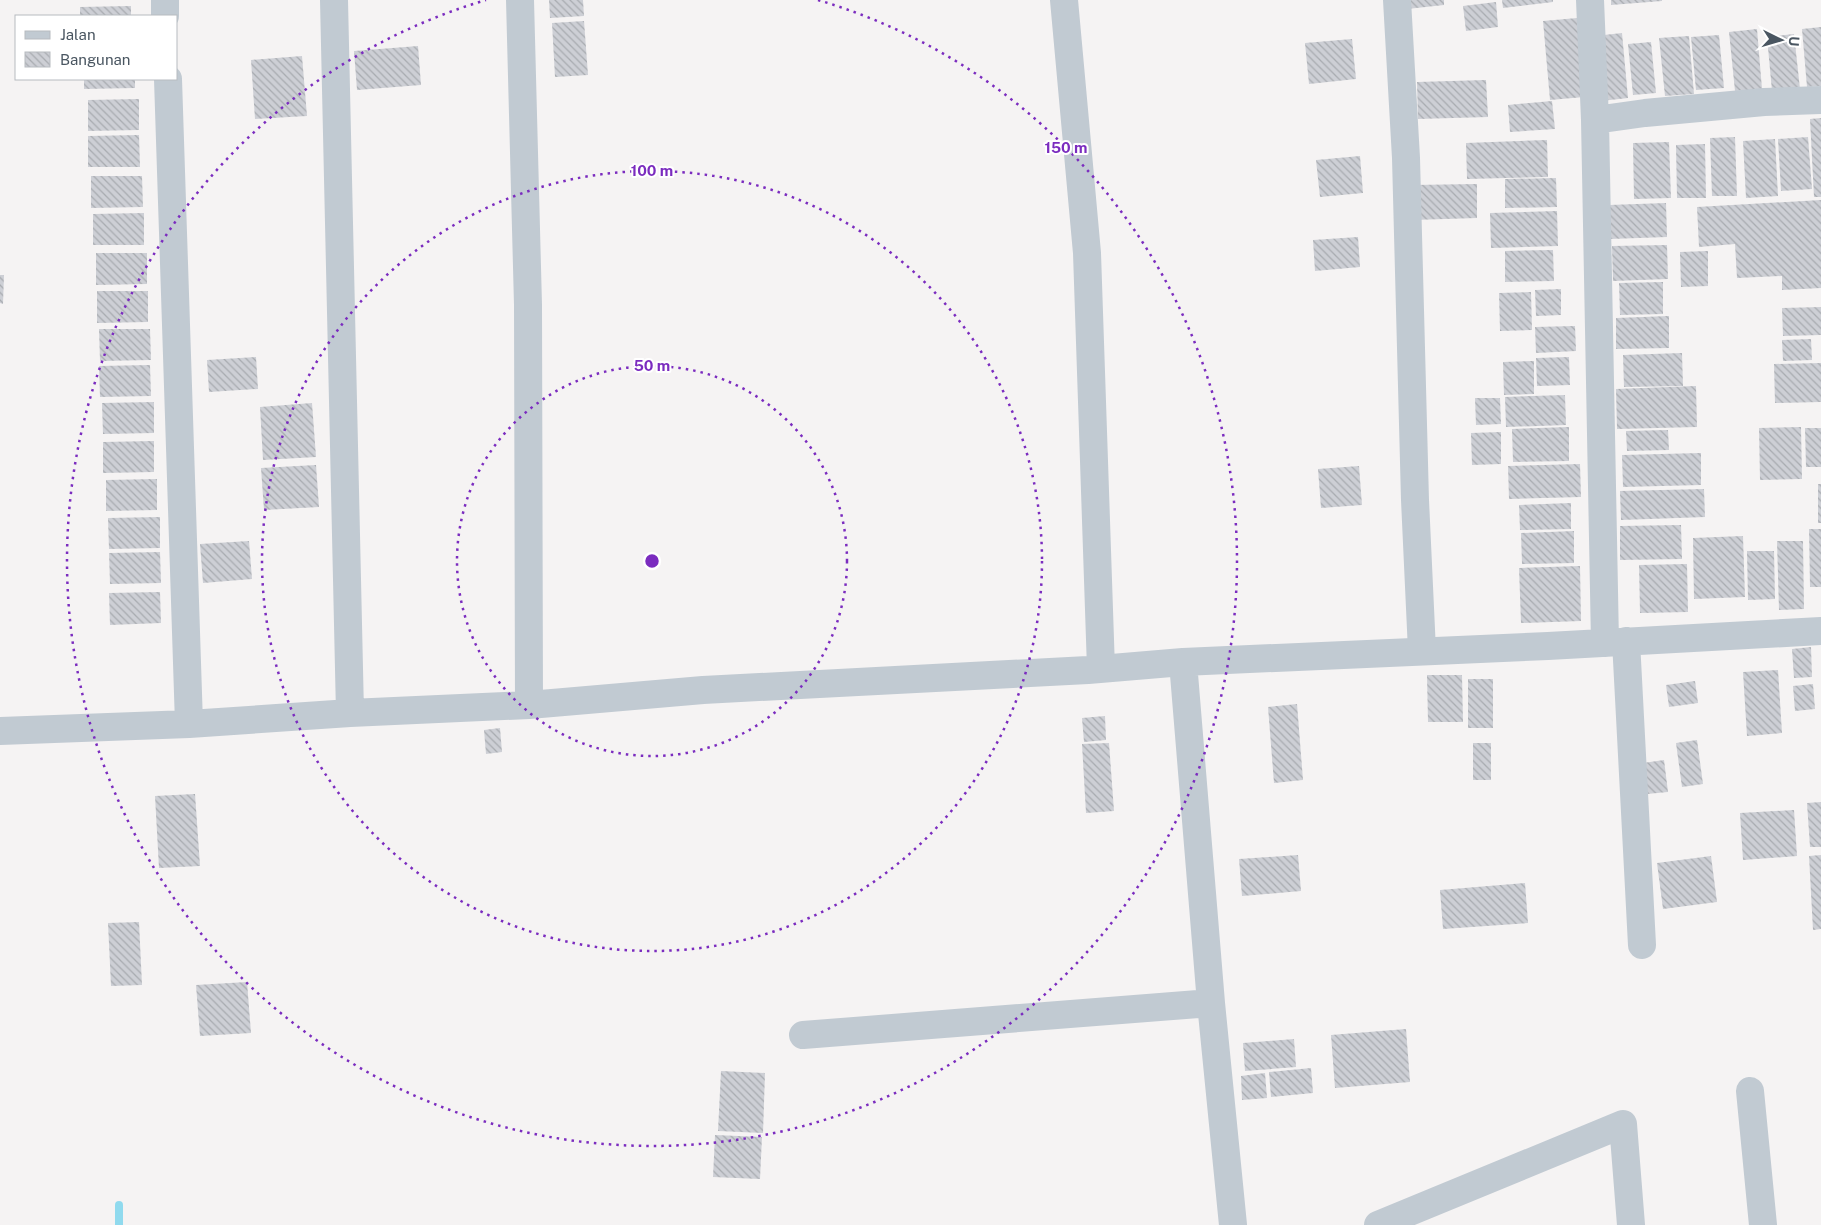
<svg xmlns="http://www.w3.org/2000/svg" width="1821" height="1225" font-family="'Public Sans',sans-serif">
	<defs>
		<pattern id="building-back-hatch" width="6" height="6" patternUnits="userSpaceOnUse" patternTransform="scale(1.25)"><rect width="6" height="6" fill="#cdcfd5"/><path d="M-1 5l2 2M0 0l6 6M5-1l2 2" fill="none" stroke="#a8abb0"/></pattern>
	</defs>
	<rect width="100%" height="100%" fill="#f5f3f3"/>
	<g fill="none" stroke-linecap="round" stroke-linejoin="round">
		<path stroke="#90daee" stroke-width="8" d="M 119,1205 L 119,1225"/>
	</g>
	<path fill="url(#building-back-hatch)" d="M 549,0 L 583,0 L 584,16 L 550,18 Z
		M 1406,0 L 1444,0 L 1444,5 L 1407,9 Z
		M 1502,0 L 1553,0 L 1553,2 L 1503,8 Z
		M 1611,0 L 1662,0 L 1662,1 L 1611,5 Z
		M 1496,2 L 1498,27 L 1466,31 L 1463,6 Z
		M 131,6 L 131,16 L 80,16 L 80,7 Z
		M 1577,18 L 1584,97 L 1550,100 L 1543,21 Z
		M 584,21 L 588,75 L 555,77 L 552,23 Z
		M 1821,27 L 1821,86 L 1807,87 L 1802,29 Z
		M 1757,29 L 1762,89 L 1735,91 L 1729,32 Z
		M 1622,33 L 1628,98 L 1601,101 L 1595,36 Z
		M 1794,34 L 1800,89 L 1772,91 L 1767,37 Z
		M 1719,35 L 1724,88 L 1696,90 L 1691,37 Z
		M 1689,36 L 1694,94 L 1665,96 L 1659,38 Z
		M 1352,39 L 1356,79 L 1309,84 L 1305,43 Z
		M 1651,42 L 1656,93 L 1633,95 L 1628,44 Z
		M 418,46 L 421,85 L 357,90 L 354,51 Z
		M 302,56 L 307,116 L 255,119 L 251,60 Z
		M 84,79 L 135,79 L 135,88 L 84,89 Z
		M 1486,80 L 1488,117 L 1418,119 L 1417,82 Z
		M 139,99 L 139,130 L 88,131 L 88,100 Z
		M 1552,101 L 1555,129 L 1510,132 L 1508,105 Z
		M 1821,118 L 1821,197 L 1814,197 L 1810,119 Z
		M 139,135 L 140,167 L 88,167 L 88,136 Z
		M 1735,137 L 1737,196 L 1712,196 L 1710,138 Z
		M 1808,137 L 1812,189 L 1781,191 L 1778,139 Z
		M 1775,139 L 1778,196 L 1746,198 L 1743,141 Z
		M 1547,140 L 1548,177 L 1467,179 L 1466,143 Z
		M 1669,142 L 1671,198 L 1634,199 L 1633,143 Z
		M 1705,144 L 1706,198 L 1677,198 L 1676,145 Z
		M 1360,156 L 1363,193 L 1320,197 L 1316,160 Z
		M 91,176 L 142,176 L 143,207 L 91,208 Z
		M 1556,178 L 1557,207 L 1505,208 L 1505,179 Z
		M 1477,184 L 1477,218 L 1413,220 L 1412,185 Z
		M 1821,200 L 1821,288 L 1782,290 L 1782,276 L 1737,278 L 1735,244 L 1699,247 L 1697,207 Z
		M 1666,203 L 1667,237 L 1610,239 L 1609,205 Z
		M 1557,211 L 1558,246 L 1491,248 L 1490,213 Z
		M 144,213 L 144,245 L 93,245 L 93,214 Z
		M 1358,237 L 1360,267 L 1315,271 L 1313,240 Z
		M 1667,245 L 1668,279 L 1613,281 L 1612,246 Z
		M 1553,250 L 1554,281 L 1505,282 L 1505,251 Z
		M 1708,251 L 1708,286 L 1681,287 L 1680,252 Z
		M 96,253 L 147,253 L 147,284 L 96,285 Z
		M 0,275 L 4,275 L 3,304 L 0,303 Z
		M 1663,282 L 1663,314 L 1620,315 L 1619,283 Z
		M 1561,289 L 1561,315 L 1536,316 L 1535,290 Z
		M 97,291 L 148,291 L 148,322 L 97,323 Z
		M 1531,292 L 1532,330 L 1500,331 L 1499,293 Z
		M 1821,307 L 1821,335 L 1783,336 L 1782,308 Z
		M 1669,316 L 1669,348 L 1616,349 L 1616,318 Z
		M 1575,326 L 1576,351 L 1536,353 L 1535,327 Z
		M 99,329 L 150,329 L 151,360 L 100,361 Z
		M 1811,339 L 1812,360 L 1783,361 L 1782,340 Z
		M 1682,353 L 1683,386 L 1624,387 L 1623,355 Z
		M 256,357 L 258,389 L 209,392 L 207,360 Z
		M 1569,357 L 1570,385 L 1537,386 L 1536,358 Z
		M 1534,361 L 1534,394 L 1504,395 L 1503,362 Z
		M 1821,363 L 1821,402 L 1775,403 L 1774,364 Z
		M 150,365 L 151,396 L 100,397 L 99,366 Z
		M 1696,386 L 1697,427 L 1617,429 L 1616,389 Z
		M 1565,395 L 1566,425 L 1506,427 L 1505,397 Z
		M 1475,398 L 1500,398 L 1501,424 L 1476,425 Z
		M 154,402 L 154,433 L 103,434 L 102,403 Z
		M 312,403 L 316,457 L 263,460 L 260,407 Z
		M 1569,427 L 1569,461 L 1513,462 L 1512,429 Z
		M 1801,427 L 1802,479 L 1760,480 L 1759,428 Z
		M 1805,428 L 1821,428 L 1821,467 L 1806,467 Z
		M 1668,430 L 1669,450 L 1627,451 L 1626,431 Z
		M 1501,432 L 1501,464 L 1472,465 L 1471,433 Z
		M 154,441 L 154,472 L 103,473 L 103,442 Z
		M 1701,453 L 1701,485 L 1623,487 L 1622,455 Z
		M 1580,464 L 1581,497 L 1509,499 L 1508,466 Z
		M 316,465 L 319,507 L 264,510 L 261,468 Z
		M 1359,466 L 1362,505 L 1321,508 L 1318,469 Z
		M 157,479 L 157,510 L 106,511 L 106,480 Z
		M 1818,484 L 1821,484 L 1821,523 L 1818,523 Z
		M 1704,489 L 1705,517 L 1621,520 L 1620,491 Z
		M 1571,503 L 1571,529 L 1520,530 L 1519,505 Z
		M 160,517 L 160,548 L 109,549 L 108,518 Z
		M 1681,525 L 1682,559 L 1620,560 L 1620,526 Z
		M 1809,529 L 1821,529 L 1821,587 L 1810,587 Z
		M 1574,531 L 1574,563 L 1522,564 L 1521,533 Z
		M 1743,536 L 1745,597 L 1694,599 L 1693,538 Z
		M 249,541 L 252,579 L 203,583 L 200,544 Z
		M 1777,541 L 1803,541 L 1804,609 L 1779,610 Z
		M 1747,551 L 1774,551 L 1775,599 L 1748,600 Z
		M 160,552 L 161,583 L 110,584 L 109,553 Z
		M 1687,564 L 1688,612 L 1640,613 L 1639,565 Z
		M 1580,566 L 1581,621 L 1521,623 L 1519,568 Z
		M 160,592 L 161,623 L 110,625 L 109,593 Z
		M 1811,647 L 1812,677 L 1794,678 L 1792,649 Z
		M 1778,670 L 1782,733 L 1747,736 L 1743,672 Z
		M 1427,675 L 1462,675 L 1463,722 L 1428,722 Z
		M 1468,679 L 1493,679 L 1493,728 L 1468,728 Z
		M 1695,681 L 1698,703 L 1669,707 L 1666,685 Z
		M 1813,684 L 1815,709 L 1795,711 L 1793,686 Z
		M 1297,704 L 1303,780 L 1274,783 L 1268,707 Z
		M 1105,716 L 1106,740 L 1084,742 L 1082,718 Z
		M 500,728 L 502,752 L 486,754 L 484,730 Z
		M 1697,740 L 1703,784 L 1682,787 L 1676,743 Z
		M 1109,743 L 1114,811 L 1086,813 L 1082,744 Z
		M 1473,743 L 1491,743 L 1491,780 L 1473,780 Z
		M 1664,760 L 1668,792 L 1647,794 L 1643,763 Z
		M 195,794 L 200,866 L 159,868 L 155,796 Z
		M 1821,802 L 1821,847 L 1810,847 L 1807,803 Z
		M 1794,810 L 1797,856 L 1743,860 L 1740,813 Z
		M 1298,855 L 1301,891 L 1242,896 L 1239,859 Z
		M 1821,855 L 1821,929 L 1813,930 L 1809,856 Z
		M 1711,856 L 1717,902 L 1663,909 L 1657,863 Z
		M 1525,883 L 1528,923 L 1443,929 L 1440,890 Z
		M 139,922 L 142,985 L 111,986 L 108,923 Z
		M 247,982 L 251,1033 L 200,1036 L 196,985 Z
		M 1406,1029 L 1410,1082 L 1335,1088 L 1331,1035 Z
		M 1294,1039 L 1296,1067 L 1245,1071 L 1243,1043 Z
		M 1311,1068 L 1313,1093 L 1271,1097 L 1269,1072 Z
		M 721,1071 L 765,1073 L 763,1133 L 718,1131 Z
		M 1265,1073 L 1267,1098 L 1242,1100 L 1241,1076 Z
		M 715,1135 L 762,1137 L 760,1179 L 713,1177 Z"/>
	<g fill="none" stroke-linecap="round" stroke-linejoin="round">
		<path stroke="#c1cad2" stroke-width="28" d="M 165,0 L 165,16
			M 334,0 L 350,713
			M 520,0 L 528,305 L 529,705
			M 1064,0 L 1087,253 L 1101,669
			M 1397,0 L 1406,158 L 1415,500 L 1422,651
			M 1590,0 L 1595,120
			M 168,79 L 189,724
			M 1626,641 L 1642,945
			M 1605,643 L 1595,120 L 1645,113 L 1764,102 L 1821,100
			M 1183,662 L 1211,1003 L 1233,1225
			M 0,731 L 189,724 L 350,713 L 529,705 L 703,690 L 1088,670 L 1183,662 L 1548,646 L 1821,631
			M 803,1035 L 1211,1003
			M 1750,1091 L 1763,1225
			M 1378,1225 L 1623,1124 L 1631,1225"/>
	</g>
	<g fill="none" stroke="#7b2cbf" stroke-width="2.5" stroke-dasharray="2.5 5">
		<circle cx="652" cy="561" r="195"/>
		<circle cx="652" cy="561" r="390"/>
		<path d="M818 0A585 585 0 1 1 486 0"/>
	</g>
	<circle cx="652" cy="561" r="8" fill="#7b2cbf" stroke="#fff" stroke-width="2.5"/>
	<g font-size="15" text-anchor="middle" font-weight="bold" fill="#7b2cbf" stroke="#fff" stroke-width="4" stroke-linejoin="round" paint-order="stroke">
		<text x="1066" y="153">150 m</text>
		<text x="652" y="176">100 m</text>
		<text x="652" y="371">50 m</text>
	</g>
	<rect x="15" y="15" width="162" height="65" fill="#ffffff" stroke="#b7bbc0"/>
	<rect x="25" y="31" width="25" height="8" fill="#c1cad2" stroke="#b7bbc0"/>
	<text x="60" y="40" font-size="15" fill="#4a5661">Jalan</text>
	<rect x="25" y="52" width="25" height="15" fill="url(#building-back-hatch)" stroke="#b7bbc0"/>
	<text x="60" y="65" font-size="15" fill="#4a5661">Bangunan</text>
	<g transform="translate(1781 40) rotate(95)" stroke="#ffffff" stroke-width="4" paint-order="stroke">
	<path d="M0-4L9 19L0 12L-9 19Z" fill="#4a5661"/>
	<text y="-8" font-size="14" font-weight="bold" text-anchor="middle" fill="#4a5661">U</text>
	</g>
</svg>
